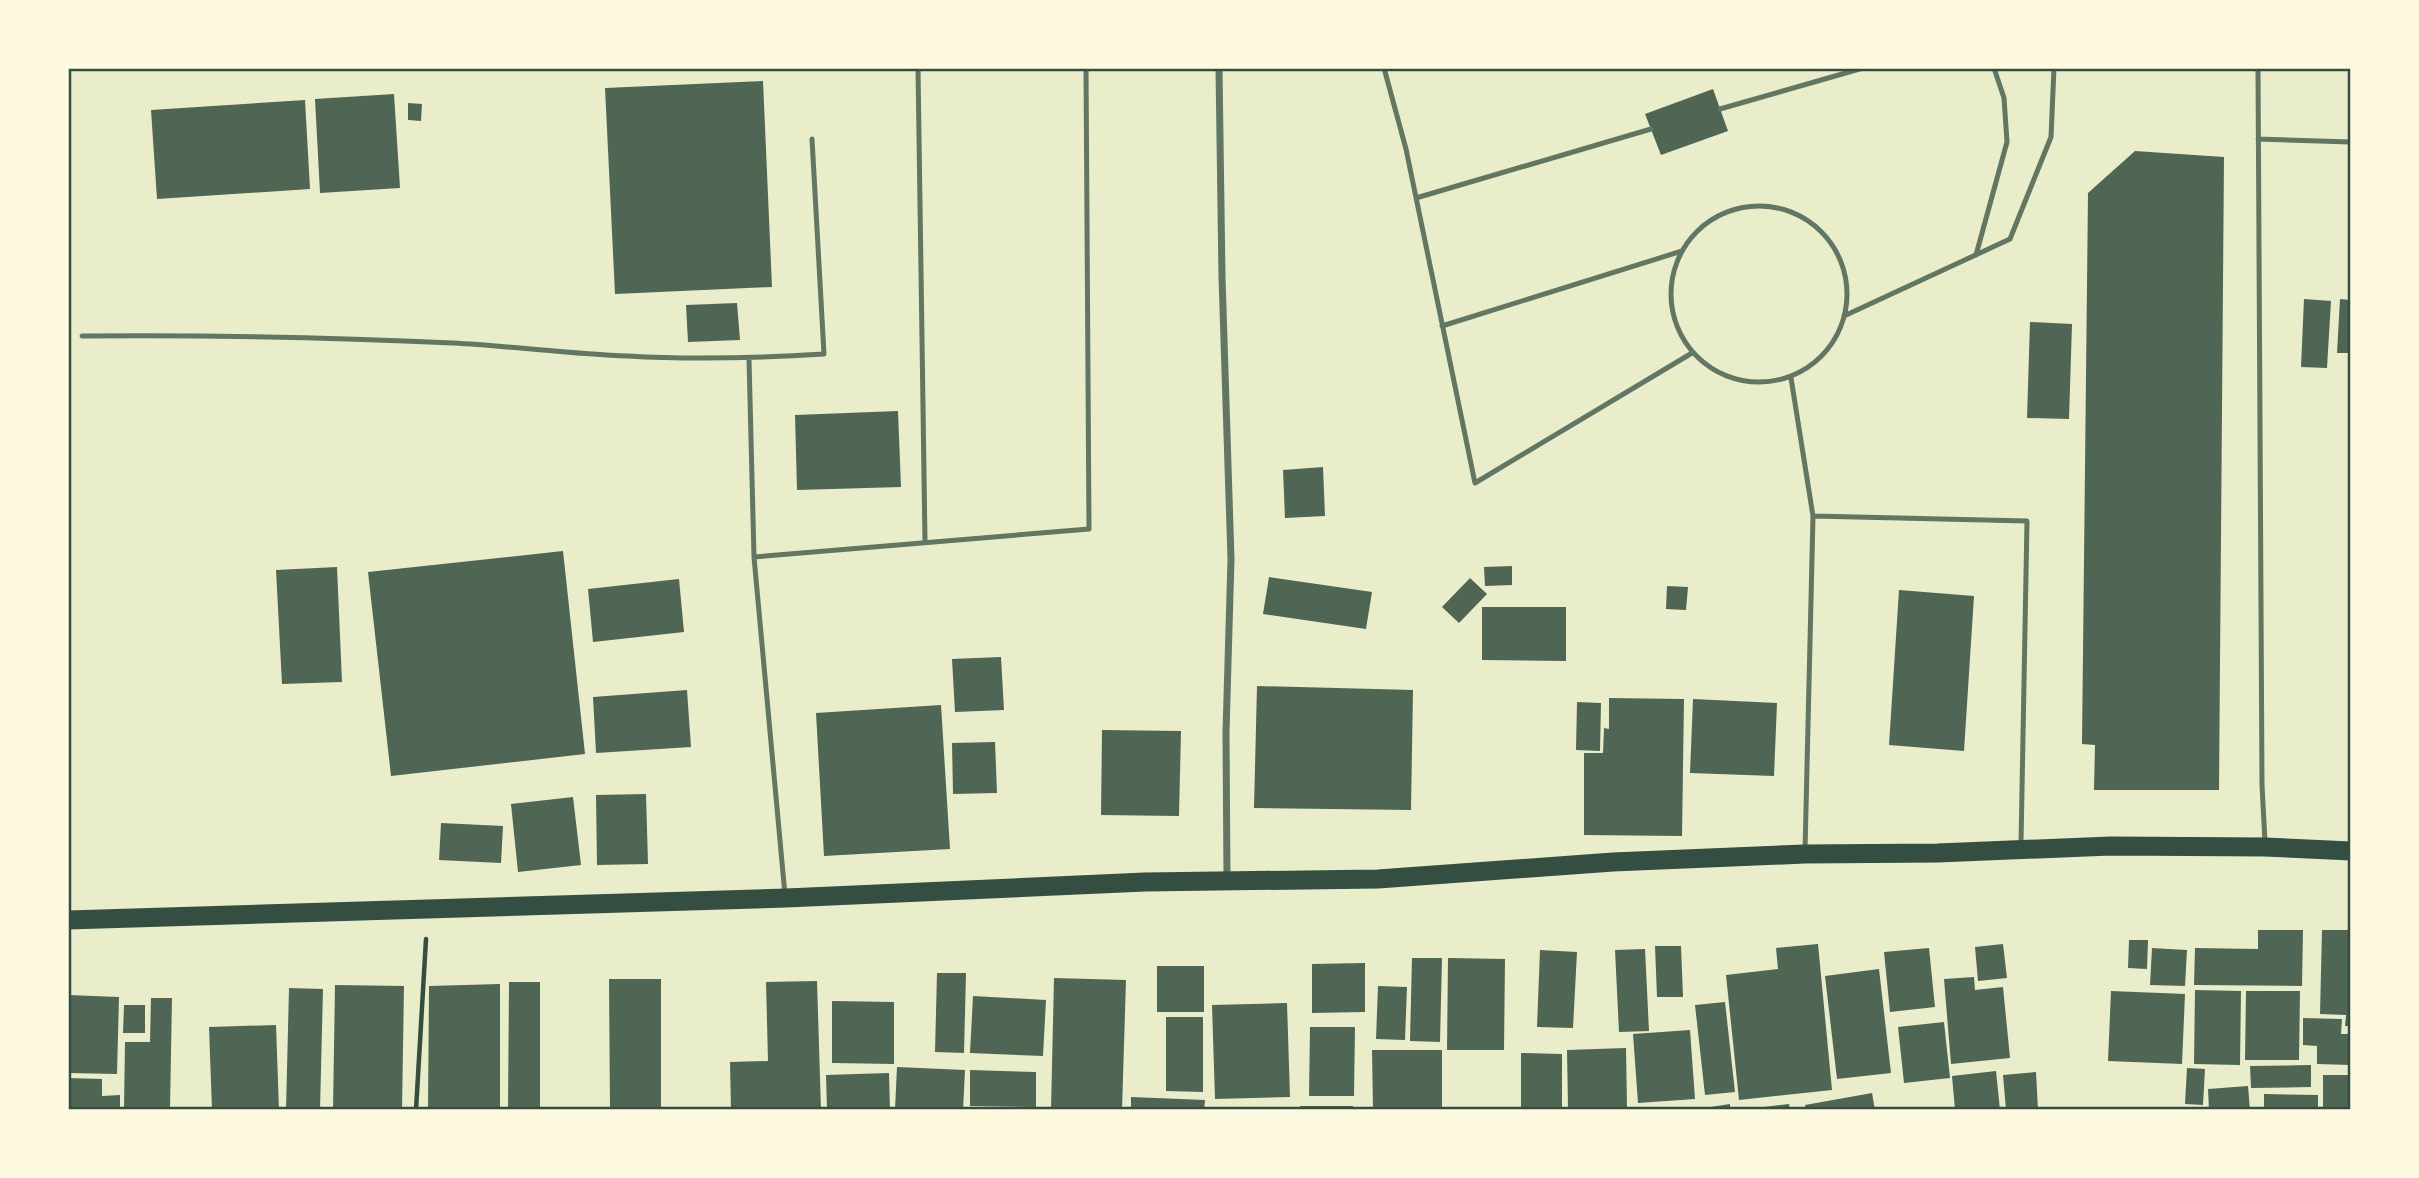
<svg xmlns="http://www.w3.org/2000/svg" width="2419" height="1178" font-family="'Varela Round',sans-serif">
	<rect width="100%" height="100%" fill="#e9edc9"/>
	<path fill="#4f6655" d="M 763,81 L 772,287 L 615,294 L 605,88 Z
		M 1713,89 L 1728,131 L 1661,155 L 1645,114 Z
		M 394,94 L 400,188 L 320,193 L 315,99 Z
		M 305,100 L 310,189 L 157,199 L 151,110 Z
		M 408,103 L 422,104 L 421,121 L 408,120 Z
		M 2135,151 L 2224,157 L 2219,790 L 2094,790 L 2095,745 L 2082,744 L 2088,193 Z
		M 2304,299 L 2331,301 L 2327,368 L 2301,367 Z
		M 2340,299 L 2351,300 L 2351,353 L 2337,353 Z
		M 737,303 L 740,340 L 688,342 L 686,305 Z
		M 2030,322 L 2072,324 L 2069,419 L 2027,418 Z
		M 898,411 L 901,487 L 797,490 L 795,415 Z
		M 1323,467 L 1325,516 L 1285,518 L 1283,470 Z
		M 563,551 L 585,754 L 391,776 L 368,572 Z
		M 1512,566 L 1512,585 L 1485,586 L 1484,567 Z
		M 337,567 L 342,682 L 282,684 L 276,570 Z
		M 1269,577 L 1372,592 L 1366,629 L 1263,614 Z
		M 1470,578 L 1487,594 L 1459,623 L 1442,607 Z
		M 679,579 L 684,632 L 593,642 L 588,589 Z
		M 1667,586 L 1688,587 L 1686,610 L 1666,609 Z
		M 1899,590 L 1974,596 L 1964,751 L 1889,745 Z
		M 1482,607 L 1566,607 L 1566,661 L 1482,660 Z
		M 1001,657 L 1004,710 L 955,712 L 952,659 Z
		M 1257,686 L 1413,690 L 1411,810 L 1254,808 Z
		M 687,690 L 691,747 L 596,753 L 593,697 Z
		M 1609,698 L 1684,699 L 1682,836 L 1584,835 L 1584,753 L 1603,753 L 1604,728 L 1609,729 Z
		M 1693,699 L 1777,703 L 1774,776 L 1690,773 Z
		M 1577,702 L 1601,703 L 1600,751 L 1576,750 Z
		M 941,705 L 950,849 L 824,856 L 816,713 Z
		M 1102,730 L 1181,731 L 1179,816 L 1101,815 Z
		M 995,742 L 997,793 L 953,794 L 952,743 Z
		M 646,794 L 648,864 L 597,865 L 596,795 Z
		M 573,797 L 581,865 L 518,872 L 511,804 Z
		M 441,823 L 503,826 L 501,863 L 439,860 Z
		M 2258,930 L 2303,930 L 2302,986 L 2194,985 L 2195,948 L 2258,949 Z
		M 2322,930 L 2351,930 L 2351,1026 L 2345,1026 L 2346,1015 L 2320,1014 Z
		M 2129,940 L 2148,940 L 2147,969 L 2128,968 Z
		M 1818,944 L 1832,1090 L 1739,1100 L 1726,975 L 1778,969 L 1776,948 Z
		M 2003,944 L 2007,978 L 1978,981 L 1975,947 Z
		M 1655,946 L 1681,946 L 1683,997 L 1657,997 Z
		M 1929,948 L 1935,1007 L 1890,1012 L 1884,952 Z
		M 2152,948 L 2187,950 L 2185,986 L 2150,985 Z
		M 1645,949 L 1649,1031 L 1619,1032 L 1615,950 Z
		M 1540,950 L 1577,952 L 1573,1028 L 1537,1027 Z
		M 1412,958 L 1442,958 L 1440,1042 L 1410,1041 Z
		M 1448,958 L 1505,959 L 1504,1050 L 1447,1050 Z
		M 1365,963 L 1365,1012 L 1312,1013 L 1312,964 Z
		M 1157,966 L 1204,966 L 1204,1012 L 1157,1012 Z
		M 1879,969 L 1891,1073 L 1837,1079 L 1825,976 Z
		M 937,973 L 966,973 L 964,1053 L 935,1052 Z
		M 1974,977 L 1975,990 L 2003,987 L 2010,1058 L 1951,1064 L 1944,979 Z
		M 1054,978 L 1126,980 L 1122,1110 L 1051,1110 Z
		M 609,979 L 661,979 L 661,1110 L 610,1110 Z
		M 817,981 L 821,1110 L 731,1110 L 730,1062 L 768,1061 L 766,982 Z
		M 509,982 L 540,982 L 540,1110 L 508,1110 Z
		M 500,984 L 500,1110 L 428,1110 L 429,986 Z
		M 335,985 L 404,986 L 402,1110 L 333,1110 Z
		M 1378,986 L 1407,987 L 1405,1040 L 1376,1039 Z
		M 289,988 L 323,989 L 320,1110 L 286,1110 Z
		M 2195,990 L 2241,991 L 2240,1065 L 2194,1064 Z
		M 2111,991 L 2185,994 L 2182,1064 L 2108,1061 Z
		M 2246,991 L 2300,991 L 2299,1060 L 2245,1060 Z
		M 68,995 L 119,997 L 117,1074 L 68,1073 Z
		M 973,996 L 1046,1000 L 1043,1056 L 970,1053 Z
		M 151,998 L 172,998 L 170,1108 L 124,1108 L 125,1042 L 150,1042 Z
		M 832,1001 L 894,1002 L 894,1064 L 832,1063 Z
		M 1725,1002 L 1735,1092 L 1705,1095 L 1695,1005 Z
		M 1287,1003 L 1290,1097 L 1215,1099 L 1212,1005 Z
		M 124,1005 L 145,1005 L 145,1033 L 123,1033 Z
		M 1166,1017 L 1203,1017 L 1203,1092 L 1166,1091 Z
		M 2303,1018 L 2342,1019 L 2341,1034 L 2351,1034 L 2351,1065 L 2317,1064 L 2317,1046 L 2303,1045 Z
		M 1944,1022 L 1950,1078 L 1904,1083 L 1898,1027 Z
		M 276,1025 L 279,1110 L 212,1110 L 209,1027 Z
		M 1310,1027 L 1355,1027 L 1354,1096 L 1309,1096 Z
		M 1690,1030 L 1695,1099 L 1638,1103 L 1633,1034 Z
		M 1626,1048 L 1627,1107 L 1568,1108 L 1567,1050 Z
		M 1372,1050 L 1442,1050 L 1442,1110 L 1373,1110 Z
		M 1521,1053 L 1562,1054 L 1562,1110 L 1521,1110 Z
		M 2311,1065 L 2311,1087 L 2251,1088 L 2250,1066 Z
		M 897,1067 L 965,1070 L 963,1110 L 895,1110 Z
		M 2187,1068 L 2205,1069 L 2203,1105 L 2185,1104 Z
		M 970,1070 L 1036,1072 L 1036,1107 L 970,1106 Z
		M 1996,1071 L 2000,1110 L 1955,1110 L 1952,1076 Z
		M 2036,1072 L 2038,1110 L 2006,1110 L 2003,1075 Z
		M 889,1073 L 890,1110 L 827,1110 L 826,1075 Z
		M 2323,1075 L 2351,1075 L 2351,1110 L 2323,1110 Z
		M 68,1078 L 102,1079 L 102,1096 L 120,1095 L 120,1110 L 68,1110 Z
		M 2248,1086 L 2250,1110 L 2209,1110 L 2208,1089 Z
		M 1872,1093 L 1875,1110 L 1806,1110 L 1805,1105 Z
		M 2264,1094 L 2318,1095 L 2318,1110 L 2264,1110 Z
		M 1131,1097 L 1205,1100 L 1204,1110 L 1131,1110 Z
		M 1730,1104 L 1730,1110 L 1704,1110 L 1704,1108 Z
		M 1789,1104 L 1790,1110 L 1756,1110 L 1756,1108 Z
		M 1300,1106 L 1353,1106 L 1353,1110 L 1300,1110 Z"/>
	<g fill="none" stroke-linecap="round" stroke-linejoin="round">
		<path stroke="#344e41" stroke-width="4.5" d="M 416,1110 L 426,939"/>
		<path stroke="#617663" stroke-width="5" d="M 918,68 L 925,542
			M 1384,68 L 1406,149 L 1475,483 L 1692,353
			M 2258,68 L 2262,785 L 2265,842
			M 1720,109 L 1863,68
			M 2258,139 L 2351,142
			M 1416,198 L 1651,129
			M1671 294a88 88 0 1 1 176 0a88 88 0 1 1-176 0Z
			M 1976,255 L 2007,142 L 2004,98 L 1994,68
			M 1844,316 L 2010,239 L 2051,137 L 2054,68
			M 1442,326 L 1682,251
			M 82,336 C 206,335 330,337 453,343 C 512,346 570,354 628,356 C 693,360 759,358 824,354 L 812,139
			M 749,359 L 754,557 L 785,895
			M 1791,378 L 1813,516 L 1805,851
			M 1813,516 L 2027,521 L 2021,844
			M 754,557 L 1089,529 L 1086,68"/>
		<path stroke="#617663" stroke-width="7" d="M 1219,68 L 1222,277 L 1231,559 L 1226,732 L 1227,879"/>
		<path stroke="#344e41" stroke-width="19" d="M 68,920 L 786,898 L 1145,882 L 1378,879 L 1613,862 L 1805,854 L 1938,853 L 2111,846 L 2265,847 L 2351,851"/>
	</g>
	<rect width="2419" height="1178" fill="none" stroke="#fefae0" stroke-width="140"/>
	<rect x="70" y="70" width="2279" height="1038" fill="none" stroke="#344e41" stroke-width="2.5"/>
</svg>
